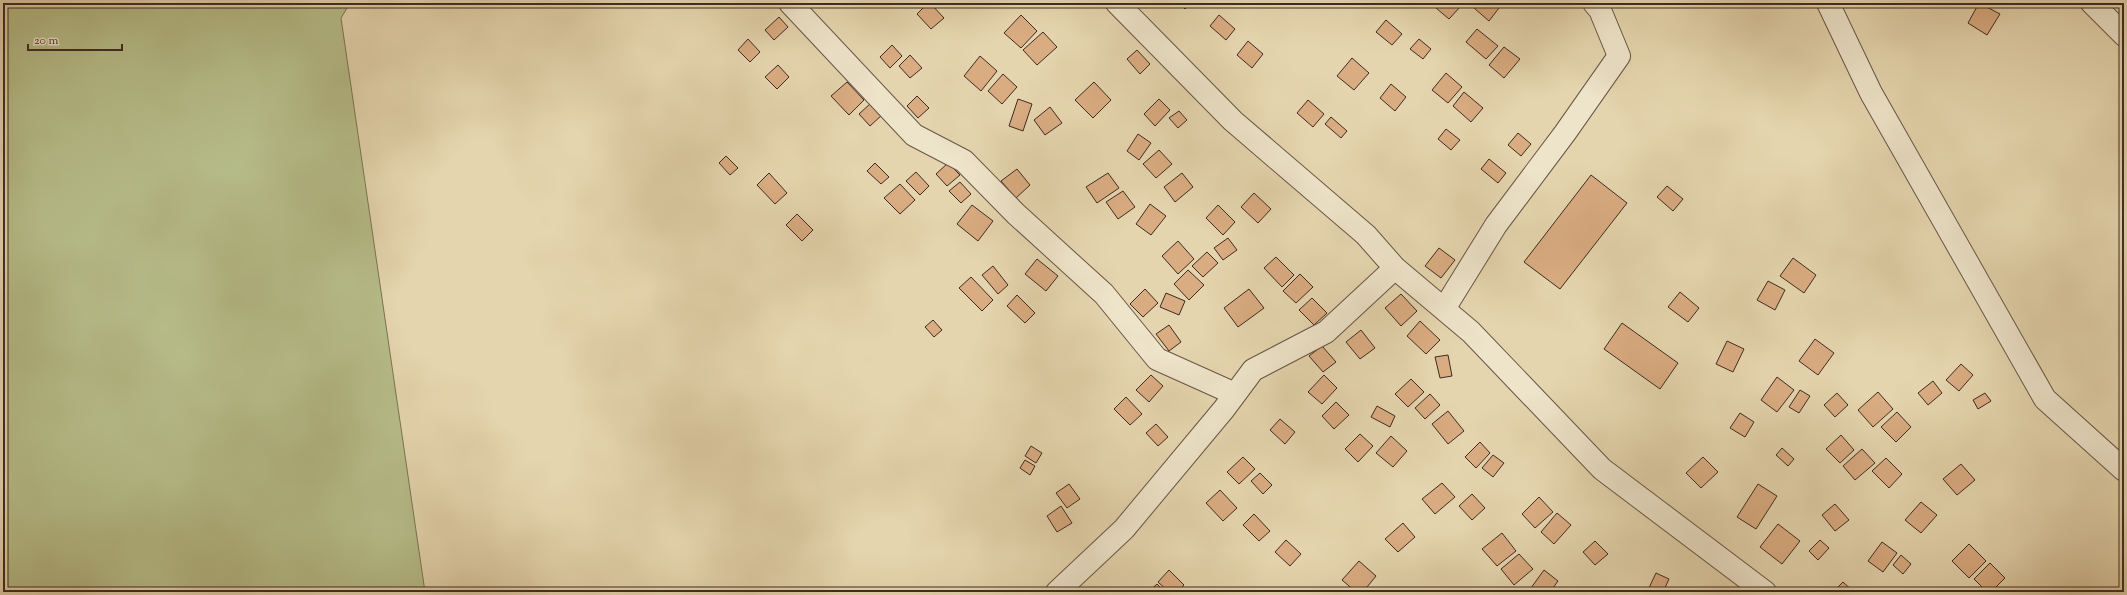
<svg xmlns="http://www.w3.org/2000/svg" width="2127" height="595" font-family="'Sorts Mill Goudy',serif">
	<rect width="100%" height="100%" fill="#e5d5ae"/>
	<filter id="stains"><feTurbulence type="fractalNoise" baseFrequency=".005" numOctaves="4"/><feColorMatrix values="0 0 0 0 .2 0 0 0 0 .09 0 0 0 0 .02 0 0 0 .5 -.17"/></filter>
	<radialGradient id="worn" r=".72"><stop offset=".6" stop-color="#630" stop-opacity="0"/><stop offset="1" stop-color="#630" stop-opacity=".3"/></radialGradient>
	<path fill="#b6bd89" stroke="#7a7456" d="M 3,3 L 350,3 L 341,18 L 425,592 L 3,592 Z"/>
	<path fill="#daac82" stroke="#3f2b23" d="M 928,3 L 930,3 L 944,18 L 931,29 L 917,14 Z
		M 1179,3 L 1190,3 L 1185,9 Z
		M 1440,3 L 1456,3 L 1460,7 L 1449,19 L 1436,8 Z
		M 1478,3 L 1492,3 L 1499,8 L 1489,21 L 1474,8 Z
		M 1979,3 L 2000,14 L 1987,35 L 1968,23 Z
		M 1021,15 L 1037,31 L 1021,48 L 1004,33 Z
		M 1219,15 L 1235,29 L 1226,40 L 1210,26 Z
		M 779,17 L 788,27 L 774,40 L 765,30 Z
		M 1386,20 L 1402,34 L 1392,45 L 1376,32 Z
		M 1477,29 L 1498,46 L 1486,59 L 1466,42 Z
		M 1043,32 L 1057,47 L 1037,65 L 1023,50 Z
		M 748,39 L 760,52 L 750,62 L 738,50 Z
		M 1419,39 L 1431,49 L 1423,59 L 1410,49 Z
		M 1248,41 L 1263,54 L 1252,68 L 1237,55 Z
		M 892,45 L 902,56 L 890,68 L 880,57 Z
		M 1504,47 L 1520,59 L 1504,78 L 1489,65 Z
		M 1137,50 L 1150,64 L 1140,74 L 1127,59 Z
		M 910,55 L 922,68 L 910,78 L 899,66 Z
		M 980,56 L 997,71 L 981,91 L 964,76 Z
		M 1352,58 L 1369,73 L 1354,90 L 1337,76 Z
		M 778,65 L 789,77 L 777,89 L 765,77 Z
		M 1446,73 L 1462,87 L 1448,103 L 1432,90 Z
		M 1003,74 L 1017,87 L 1002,104 L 988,91 Z
		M 847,82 L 864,100 L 849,115 L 831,96 Z
		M 1094,82 L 1111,100 L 1093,118 L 1075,100 Z
		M 1391,84 L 1406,97 L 1395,111 L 1380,98 Z
		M 1464,92 L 1483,108 L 1471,122 L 1453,106 Z
		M 917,96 L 929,108 L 918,118 L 907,106 Z
		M 1018,99 L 1032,104 L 1023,131 L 1009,126 Z
		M 1159,99 L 1170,110 L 1155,126 L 1144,114 Z
		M 1308,100 L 1324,114 L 1313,127 L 1297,113 Z
		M 871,103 L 882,115 L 870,126 L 859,114 Z
		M 1050,107 L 1062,123 L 1045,135 L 1034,120 Z
		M 1179,111 L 1187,120 L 1178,128 L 1169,118 Z
		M 1331,117 L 1347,131 L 1341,138 L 1325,124 Z
		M 1446,129 L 1460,140 L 1451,150 L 1438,139 Z
		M 1518,133 L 1531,144 L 1521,156 L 1508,145 Z
		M 1138,134 L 1151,143 L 1139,160 L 1127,151 Z
		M 1159,150 L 1172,164 L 1156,178 L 1143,164 Z
		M 726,156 L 738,168 L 730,175 L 719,163 Z
		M 1489,159 L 1506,173 L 1498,183 L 1481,169 Z
		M 875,163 L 889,177 L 881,184 L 867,171 Z
		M 948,163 L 960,175 L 947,186 L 936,174 Z
		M 1017,169 L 1030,185 L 1016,198 L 1001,181 Z
		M 916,172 L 929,186 L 920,195 L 906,181 Z
		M 769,173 L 787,193 L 775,204 L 757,185 Z
		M 1108,173 L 1119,188 L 1097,203 L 1086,187 Z
		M 1182,173 L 1193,187 L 1175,202 L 1164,187 Z
		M 1591,175 L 1627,203 L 1560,289 L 1524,262 Z
		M 960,182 L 971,194 L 961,203 L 949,191 Z
		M 900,184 L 915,200 L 900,214 L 884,198 Z
		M 1667,186 L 1683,199 L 1673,211 L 1657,197 Z
		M 1123,191 L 1135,207 L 1118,219 L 1106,202 Z
		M 1254,193 L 1271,209 L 1258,223 L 1241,207 Z
		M 1150,204 L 1166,216 L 1151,235 L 1136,224 Z
		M 972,205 L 993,221 L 978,241 L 957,224 Z
		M 1218,205 L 1235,222 L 1223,235 L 1206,218 Z
		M 797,214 L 813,230 L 802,241 L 786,225 Z
		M 1228,238 L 1237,250 L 1223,260 L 1214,248 Z
		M 1178,241 L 1194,259 L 1178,274 L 1162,256 Z
		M 1439,248 L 1455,260 L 1441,278 L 1425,266 Z
		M 1207,252 L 1218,263 L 1203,277 L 1192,266 Z
		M 1276,257 L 1294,275 L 1282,287 L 1264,268 Z
		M 1793,258 L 1816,275 L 1804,293 L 1780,276 Z
		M 1037,259 L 1058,276 L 1046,291 L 1025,274 Z
		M 993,266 L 1008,285 L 998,294 L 982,275 Z
		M 1188,270 L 1204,285 L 1189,300 L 1174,284 Z
		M 1300,274 L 1313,287 L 1296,303 L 1283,291 Z
		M 971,277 L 993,300 L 982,311 L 959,288 Z
		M 1768,281 L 1785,290 L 1775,310 L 1757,300 Z
		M 1145,289 L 1158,303 L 1143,317 L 1130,304 Z
		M 1249,289 L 1264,308 L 1238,327 L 1224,308 Z
		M 1680,292 L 1699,308 L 1688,322 L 1668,307 Z
		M 1166,293 L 1185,301 L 1179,315 L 1160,307 Z
		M 1401,294 L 1417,311 L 1401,326 L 1385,308 Z
		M 1017,295 L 1035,313 L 1025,323 L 1007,306 Z
		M 1312,298 L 1327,313 L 1314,325 L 1299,310 Z
		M 933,320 L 942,330 L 934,337 L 925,327 Z
		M 1420,321 L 1440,340 L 1426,354 L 1407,336 Z
		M 1622,323 L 1678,363 L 1660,389 L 1604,349 Z
		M 1169,325 L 1181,342 L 1169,351 L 1156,334 Z
		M 1361,330 L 1375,348 L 1360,359 L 1346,342 Z
		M 1815,339 L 1834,353 L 1818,375 L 1799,361 Z
		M 1727,341 L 1744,349 L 1733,372 L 1716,364 Z
		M 1322,346 L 1336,362 L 1323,372 L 1309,356 Z
		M 1448,355 L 1452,376 L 1440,378 L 1435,357 Z
		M 1961,364 L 1973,375 L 1959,391 L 1946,380 Z
		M 1151,375 L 1163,386 L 1149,402 L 1136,390 Z
		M 1324,375 L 1337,388 L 1322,404 L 1308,392 Z
		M 1777,377 L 1794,390 L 1777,412 L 1761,400 Z
		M 1411,379 L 1424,392 L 1408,407 L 1395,394 Z
		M 1933,381 L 1942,393 L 1928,405 L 1918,393 Z
		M 1800,390 L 1810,396 L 1799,413 L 1789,407 Z
		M 1878,392 L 1893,409 L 1873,427 L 1858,410 Z
		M 1837,393 L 1848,405 L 1835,417 L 1824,405 Z
		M 1985,393 L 1991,401 L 1978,409 L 1973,400 Z
		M 1430,394 L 1440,405 L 1425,419 L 1415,408 Z
		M 1126,397 L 1142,414 L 1130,425 L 1114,409 Z
		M 1336,402 L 1349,415 L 1334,429 L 1322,416 Z
		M 1377,406 L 1395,416 L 1390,427 L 1371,417 Z
		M 1448,411 L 1464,431 L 1448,444 L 1432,424 Z
		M 1897,412 L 1911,427 L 1896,442 L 1881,427 Z
		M 1740,413 L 1754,422 L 1745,437 L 1730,428 Z
		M 1280,419 L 1295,432 L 1285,444 L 1270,430 Z
		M 1156,424 L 1168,437 L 1158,446 L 1146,433 Z
		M 1360,434 L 1373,446 L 1358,462 L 1345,449 Z
		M 1841,435 L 1854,450 L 1840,463 L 1826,449 Z
		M 1391,436 L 1407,451 L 1393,467 L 1376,453 Z
		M 1480,442 L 1490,453 L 1476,468 L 1465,457 Z
		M 1031,446 L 1042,453 L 1036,463 L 1025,456 Z
		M 1782,448 L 1794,459 L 1788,466 L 1776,455 Z
		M 1862,449 L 1875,463 L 1855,480 L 1843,466 Z
		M 1493,455 L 1504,463 L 1493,477 L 1482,468 Z
		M 1243,457 L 1255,469 L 1239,484 L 1227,472 Z
		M 1703,457 L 1718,472 L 1701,488 L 1686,473 Z
		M 1886,458 L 1902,474 L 1889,488 L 1872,471 Z
		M 1025,460 L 1035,466 L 1030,475 L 1020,468 Z
		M 1961,464 L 1975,480 L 1957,495 L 1943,479 Z
		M 1260,473 L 1272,485 L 1263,494 L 1251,481 Z
		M 1442,483 L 1455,497 L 1435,514 L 1422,499 Z
		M 1069,484 L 1080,499 L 1067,508 L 1056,493 Z
		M 1758,484 L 1777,496 L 1756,529 L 1737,517 Z
		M 1220,490 L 1237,508 L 1223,521 L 1206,503 Z
		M 1472,494 L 1485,508 L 1472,520 L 1459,506 Z
		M 1539,497 L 1553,512 L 1535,528 L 1522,514 Z
		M 1921,502 L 1937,515 L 1921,533 L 1905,520 Z
		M 1835,504 L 1849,520 L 1835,531 L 1822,515 Z
		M 1061,506 L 1072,523 L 1057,532 L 1047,516 Z
		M 1557,513 L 1571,525 L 1554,544 L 1541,532 Z
		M 1254,514 L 1270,531 L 1259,541 L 1243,525 Z
		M 1403,523 L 1415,537 L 1398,552 L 1385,539 Z
		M 1778,524 L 1800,541 L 1782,564 L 1760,547 Z
		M 1502,533 L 1516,551 L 1497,566 L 1482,549 Z
		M 1286,540 L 1301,554 L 1290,566 L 1275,552 Z
		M 1820,540 L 1829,548 L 1818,560 L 1809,551 Z
		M 1595,541 L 1608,554 L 1595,565 L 1583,552 Z
		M 1882,542 L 1897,553 L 1883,572 L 1868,561 Z
		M 1969,544 L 1986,561 L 1969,578 L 1952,561 Z
		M 1519,554 L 1533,569 L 1514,585 L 1501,569 Z
		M 1901,555 L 1911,564 L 1903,574 L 1893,565 Z
		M 1359,561 L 1376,576 L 1363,592 L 1356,592 L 1342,580 Z
		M 1990,563 L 2005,578 L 1991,592 L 1987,592 L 1974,579 Z
		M 1169,570 L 1184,585 L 1177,592 L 1169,592 L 1158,582 Z
		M 1544,570 L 1558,581 L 1550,592 L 1528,592 Z
		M 1656,573 L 1669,579 L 1663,592 L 1647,592 Z
		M 1843,582 L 1854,592 L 1833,592 Z
		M 1157,584 L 1165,592 L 1148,592 Z"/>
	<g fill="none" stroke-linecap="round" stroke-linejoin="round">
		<g stroke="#685646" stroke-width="24">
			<path id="minor" d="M 790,3 L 914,135 L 964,161 L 1016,214 L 1104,294 L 1157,359 L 1235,394
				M 1117,3 L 1233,121 L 1366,235 L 1395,268 L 1471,332 L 1602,469 L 1765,592
				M 1828,3 L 1871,93 L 2045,399 L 2124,470
				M 2092,3 L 2124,35
				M 1444,309 L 1496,225 L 1565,133 L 1619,56 L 1600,10 L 1594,3
				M 1057,592 L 1124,529 L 1224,409 L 1253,370 L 1326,332 L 1395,268"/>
		</g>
		<use href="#minor" stroke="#eee4ca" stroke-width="22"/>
	</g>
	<rect width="2127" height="595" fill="none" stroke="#e5d5ae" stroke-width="16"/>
	<rect x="4" y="4" width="2119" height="587" fill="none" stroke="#3f2b23" stroke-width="2"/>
	<rect x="8" y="8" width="2111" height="579" fill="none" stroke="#3f2b23"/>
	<path d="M28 44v6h94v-6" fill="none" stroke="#3f2b23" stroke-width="2"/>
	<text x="34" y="44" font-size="12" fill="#3f2b23" stroke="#eee4ca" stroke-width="3" paint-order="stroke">20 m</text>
	<rect width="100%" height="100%" filter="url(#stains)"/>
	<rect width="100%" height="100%" fill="url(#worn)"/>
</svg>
